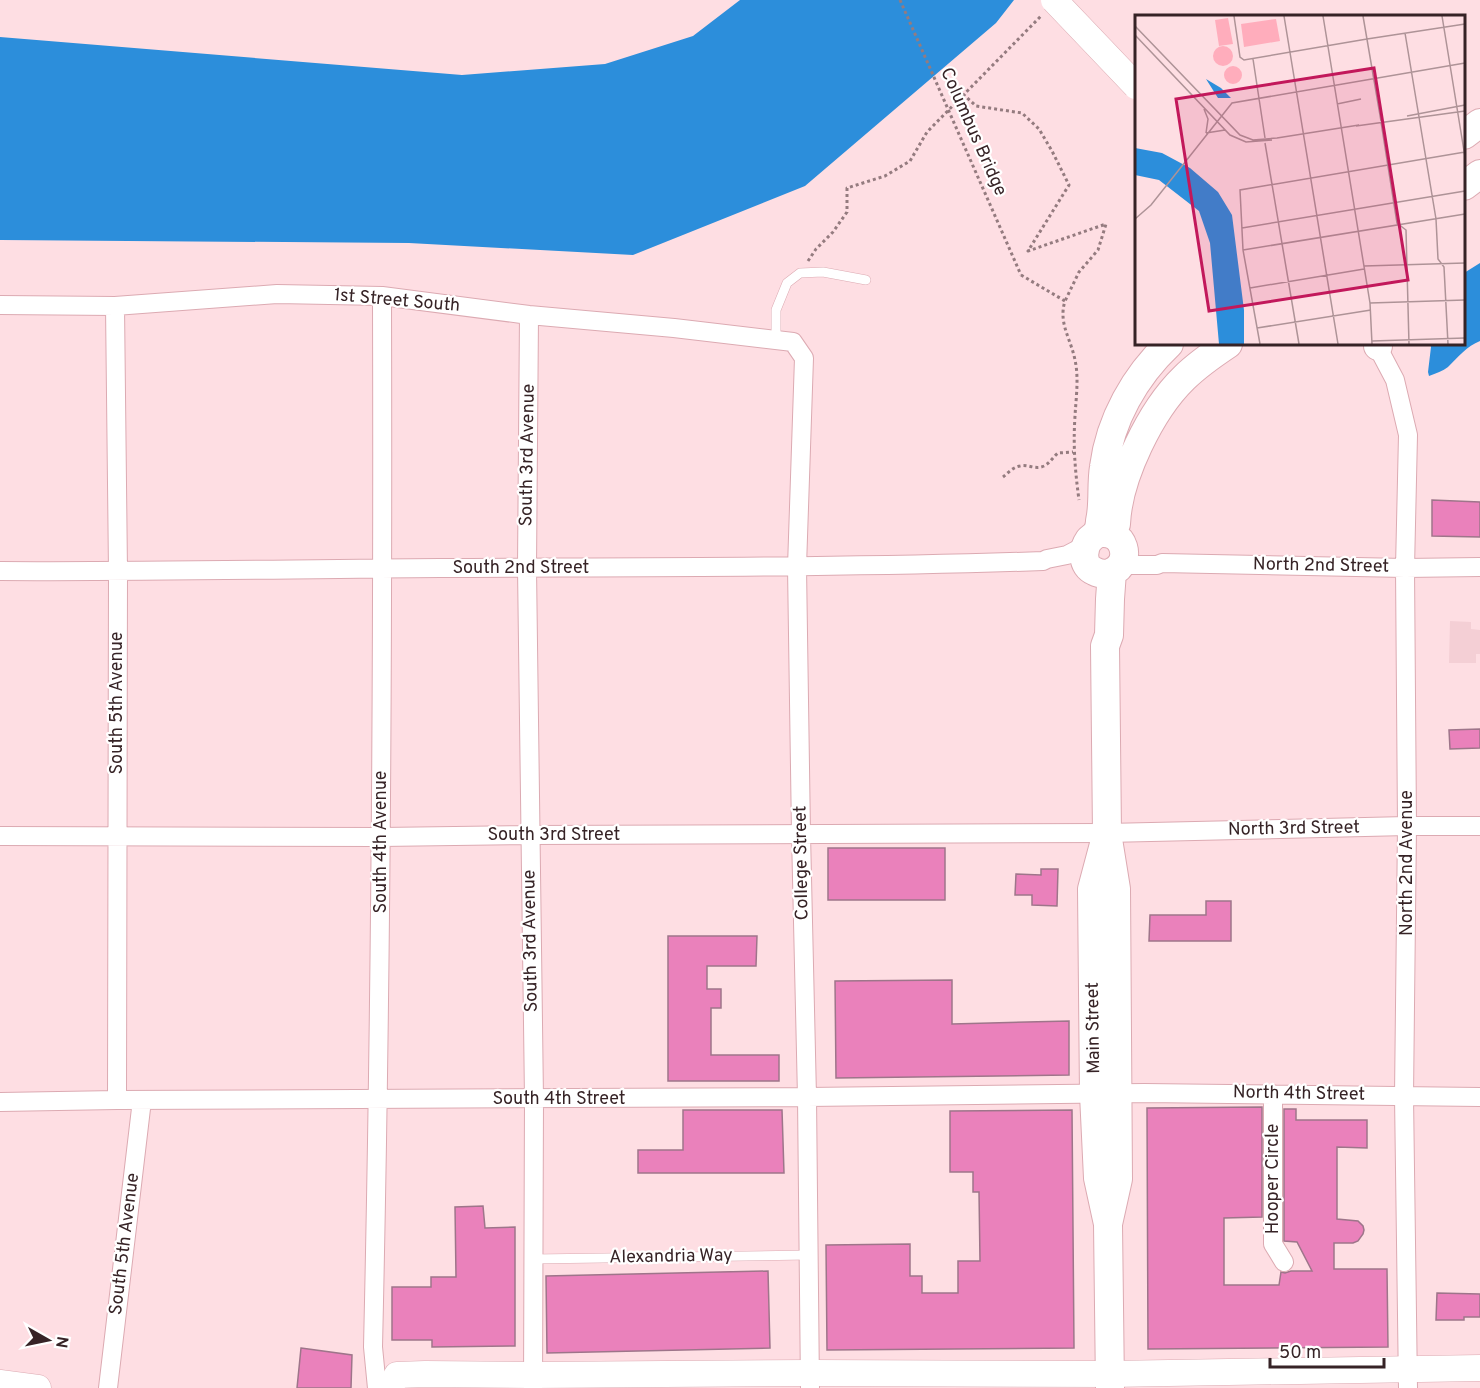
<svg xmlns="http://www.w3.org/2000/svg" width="1480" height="1388" font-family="Overpass,sans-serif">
	<rect width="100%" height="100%" fill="#fedee3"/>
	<path fill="#f4cfd5" d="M 1450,621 L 1471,622 L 1471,629 L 1480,630 L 1480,654 L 1476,654 L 1476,663 L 1449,663 Z"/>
	<path fill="#2c8edb" d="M 740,0 L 1014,0 L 996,23 L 805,186 L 633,255 L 409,243 L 0,240 L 0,37 L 462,75 L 605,64 L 693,36 Z
		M 1480,263 L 1480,341 C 1467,346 1458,357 1448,367 C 1443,371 1436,373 1429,376 L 1428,372 L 1431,347 L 1430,344 L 1464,344 L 1464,273 Z"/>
	<path fill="#ea81bb" stroke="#9e758a" stroke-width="1.5" d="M 1432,500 L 1480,502 L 1480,537 L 1432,536 Z
		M 1480,729 L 1480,748 L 1450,749 L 1449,730 Z
		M 828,848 L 945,848 L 945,900 L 828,900 Z
		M 1041,869 L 1058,869 L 1057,906 L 1032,905 L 1032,895 L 1015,895 L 1016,874 L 1041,875 Z
		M 1206,901 L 1231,901 L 1231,941 L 1149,941 L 1150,915 L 1206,915 Z
		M 668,936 L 757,936 L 756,966 L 707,966 L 707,989 L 721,989 L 721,1008 L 711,1008 L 711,1055 L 779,1055 L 779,1081 L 668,1081 Z
		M 952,980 L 952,1024 L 1069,1021 L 1069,1075 L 836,1078 L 835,981 Z
		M 1262,1107 L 1262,1217 L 1224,1218 L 1224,1285 L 1279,1285 L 1281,1272 L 1285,1273 L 1291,1271 L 1312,1271 L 1297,1242 L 1284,1241 L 1284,1109 L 1296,1109 L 1296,1120 L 1367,1120 L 1367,1148 L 1337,1147 L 1337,1219 L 1358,1221 L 1363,1226 L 1364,1230 L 1363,1234 L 1358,1241 L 1353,1243 L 1334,1243 L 1334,1269 L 1387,1269 L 1388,1347 L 1148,1349 L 1147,1108 Z
		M 683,1110 L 782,1110 L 784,1173 L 638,1173 L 638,1150 L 683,1150 Z
		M 1072,1110 L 1074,1348 L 827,1350 L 826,1245 L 910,1244 L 910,1276 L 922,1276 L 922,1293 L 958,1293 L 958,1261 L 980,1261 L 979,1192 L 973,1192 L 973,1172 L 950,1172 L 950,1111 Z
		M 483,1206 L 485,1228 L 515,1227 L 515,1346 L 432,1347 L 432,1340 L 392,1340 L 392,1287 L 431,1287 L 431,1277 L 456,1277 L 455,1207 Z
		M 768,1271 L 770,1348 L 547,1353 L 546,1276 Z
		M 1437,1293 L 1480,1294 L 1480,1317 L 1464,1317 L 1464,1320 L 1436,1320 Z
		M 301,1348 L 352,1355 L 351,1388 L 297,1388 Z"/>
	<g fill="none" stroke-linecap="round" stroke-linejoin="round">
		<g stroke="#dcaab2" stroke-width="10">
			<path id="lane" d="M 776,340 L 776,310 L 787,283 L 800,273 L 823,272 L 866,280
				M 533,1259 L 808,1255"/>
		</g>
		<g stroke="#dcaab2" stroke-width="20">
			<path id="street" d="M 0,305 L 115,306 L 277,294 L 382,296 L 529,315 L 674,328 L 793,342 L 804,358 L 797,567 L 801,834 L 807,1097 L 810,1388
				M 115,306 L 118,572 L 117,1100
				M 529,315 L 527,568 L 534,1099 L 533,1388
				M 1376,344 L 1395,380 L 1408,435 L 1405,568 L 1407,826 L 1404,1096 L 1408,1388
				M 1120,565 L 1157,565 L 1162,563 L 1405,568 L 1480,567
				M 0,571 C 147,572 293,569 440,568 C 641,567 842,568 1043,561 L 1047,559 L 1067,555 L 1086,545
				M 0,836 L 381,837 L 530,835 L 1107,833 L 1407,826 L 1480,826
				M 1273,1094 L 1273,1244 L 1284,1262
				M 0,1102 L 117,1100 L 807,1097 L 1144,1093 L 1480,1097
				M 108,1388 L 142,1100
				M 377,1388 L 373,1347 C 381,997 383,646 382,296"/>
		</g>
		<g stroke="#dcaab2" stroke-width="27">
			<path id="secondary" d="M 0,1383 L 38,1388
				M 390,1388 L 397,1375 L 425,1374 L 532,1375 L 810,1373 L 1110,1374 L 1480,1368"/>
		</g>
		<g stroke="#dcaab2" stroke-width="30">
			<path id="primary" d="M 1464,135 L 1480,123
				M 1464,186 L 1480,174
				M 1378,344 L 1378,346
				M 1116,524 C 1118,477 1151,410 1184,378 C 1197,365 1213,354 1228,344
				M 1096,534 C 1126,527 1133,563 1112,572 C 1106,575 1100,574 1094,571 C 1082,566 1082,550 1089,540 C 1091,538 1094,536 1096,534 C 1098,531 1100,525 1100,521 C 1104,504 1101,485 1104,467 C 1110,420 1135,376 1169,344
				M 1104,844 L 1092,889 L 1094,1094 L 1098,1178 L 1108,1224 L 1110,1388
				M 1108,1224 L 1118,1179 L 1116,889 L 1107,833 L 1105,646 L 1109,635 L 1110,599 L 1112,572"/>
		</g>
		<path stroke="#947b7f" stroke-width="3" stroke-dasharray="3 3" stroke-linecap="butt" d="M 963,94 L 976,106 L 1022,113 L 1039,129 L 1052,151 L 1069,185 L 1028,251 L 1106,224 L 1098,250 L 1079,272 L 1065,301
			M 808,261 L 816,249 L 833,232 L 847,212 L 847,188 L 885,176 L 910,161 L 927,132 L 1041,16
			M 1021,275 L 1065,301 C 1058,323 1071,339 1075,360 C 1079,378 1076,398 1075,416 C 1073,446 1075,470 1079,500
			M 1003,477 C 1008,473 1013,467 1020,466 C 1028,464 1035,470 1044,466 C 1050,463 1053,457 1058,453 L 1073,452"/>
		<use href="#lane" stroke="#fff" stroke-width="9"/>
		<use href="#street" stroke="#fff" stroke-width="18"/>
		<use href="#secondary" stroke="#fff" stroke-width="26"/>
		<use href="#primary" stroke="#fff" stroke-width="28"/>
		<g stroke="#dcaab2" stroke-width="27" stroke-linecap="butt">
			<path id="secondary-bridge" d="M 1054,0 L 1136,86"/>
		</g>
		<path stroke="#947b7f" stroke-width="3" stroke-dasharray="3 3" stroke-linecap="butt" d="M 900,0 L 1021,275"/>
		<use href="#secondary-bridge" stroke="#fff" stroke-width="26"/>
	</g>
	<g text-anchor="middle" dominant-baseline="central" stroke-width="4.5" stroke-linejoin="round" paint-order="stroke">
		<g font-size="18" fill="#362326" stroke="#fff">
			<text transform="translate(973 132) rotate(66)">Columbus Bridge</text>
			<text transform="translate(397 301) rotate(5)">1st Street South</text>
			<text transform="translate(528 455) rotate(-89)">South 3rd Avenue</text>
			<text transform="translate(1321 566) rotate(1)">North 2nd Street</text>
			<text x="521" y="568">South 2nd Street</text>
			<text transform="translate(117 703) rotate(-90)">South 5th Avenue</text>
			<text transform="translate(1294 829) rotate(-1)">North 3rd Street</text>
			<text x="554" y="835">South 3rd Street</text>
			<text transform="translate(381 842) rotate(-90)">South 4th Avenue</text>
			<text transform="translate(802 863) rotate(-91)">College Street</text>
			<text transform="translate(1407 863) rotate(-90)">North 2nd Avenue</text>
			<text transform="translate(531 941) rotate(-91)">South 3rd Avenue</text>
			<text transform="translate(1094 1028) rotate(-91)">Main Street</text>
			<text transform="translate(1299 1094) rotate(1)">North 4th Street</text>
			<text x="559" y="1099">South 4th Street</text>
			<text transform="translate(1273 1179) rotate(-90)">Hooper Circle</text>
			<text transform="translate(125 1244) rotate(-83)">South 5th Avenue</text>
			<text transform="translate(671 1257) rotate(-1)">Alexandria Way</text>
		</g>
	</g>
	<g transform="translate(1135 15)">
		<rect width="330" height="330" fill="#fedee3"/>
		<path d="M 93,3 L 98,29 L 84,31 L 80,5 ZM 141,4 L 145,26 L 109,32 L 106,9 ZM78 41a10 10 0 1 1 20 0a10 10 0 1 1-20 0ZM89 60a9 9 0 1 1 18 0a9 9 0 1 1-18 0Z" fill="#ffadbc"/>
		<path d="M 71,64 L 86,73 L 96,83 L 83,83 ZM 0,133 L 27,138 L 55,153 L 83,177 L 97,200 L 109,295 L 109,329 L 84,329 L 75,228 L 64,196 L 24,165 L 0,160 Z" fill="#2c8edb"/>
		<path fill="none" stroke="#ae9397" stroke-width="1.5" d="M 99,1 L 105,42 L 109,45 L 232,24M 149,1 L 203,329M 188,1 L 235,288 L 237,329M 228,1 L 246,106M 307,1 L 330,142M 0,11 L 105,120 L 118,125 L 142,123 L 224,110M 270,18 L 301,204 L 303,244 L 309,252 L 313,329M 0,20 L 95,120 L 111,127 L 137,125M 232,24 L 330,9M 118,44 L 130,123M 202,89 L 226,84M 69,94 L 73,104 L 71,118M 272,101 L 330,90M 246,107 L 262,208 L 271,215 L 274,329M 221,111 L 330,96M 71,118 L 90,115M 130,128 L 164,329M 0,204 L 16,190 L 97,88 L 330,48M 107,213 L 330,176M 108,235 L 330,199M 229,251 L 330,248M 115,273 L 229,254M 235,288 L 330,285M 122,313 L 236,295M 237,326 L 330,323M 125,329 L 108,235 L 105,175 L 330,137"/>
		<path fill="#c2185b" fill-opacity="0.15" stroke="#c2185b" stroke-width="3" d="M 239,53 L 273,265 L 74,296 L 41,84 Z"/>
		<rect width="330" height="330" fill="none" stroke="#362326" stroke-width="3"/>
	</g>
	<g transform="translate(48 1340) rotate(99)" stroke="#ffffff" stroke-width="4.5" paint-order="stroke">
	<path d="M0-4.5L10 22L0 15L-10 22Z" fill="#362326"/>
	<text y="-9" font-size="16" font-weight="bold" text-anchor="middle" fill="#362326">N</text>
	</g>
	<path d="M1270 1358v9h114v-9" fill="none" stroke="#362326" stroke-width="3"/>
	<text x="1279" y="1358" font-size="18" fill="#362326" stroke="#ffffff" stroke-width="4.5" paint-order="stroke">50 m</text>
</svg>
